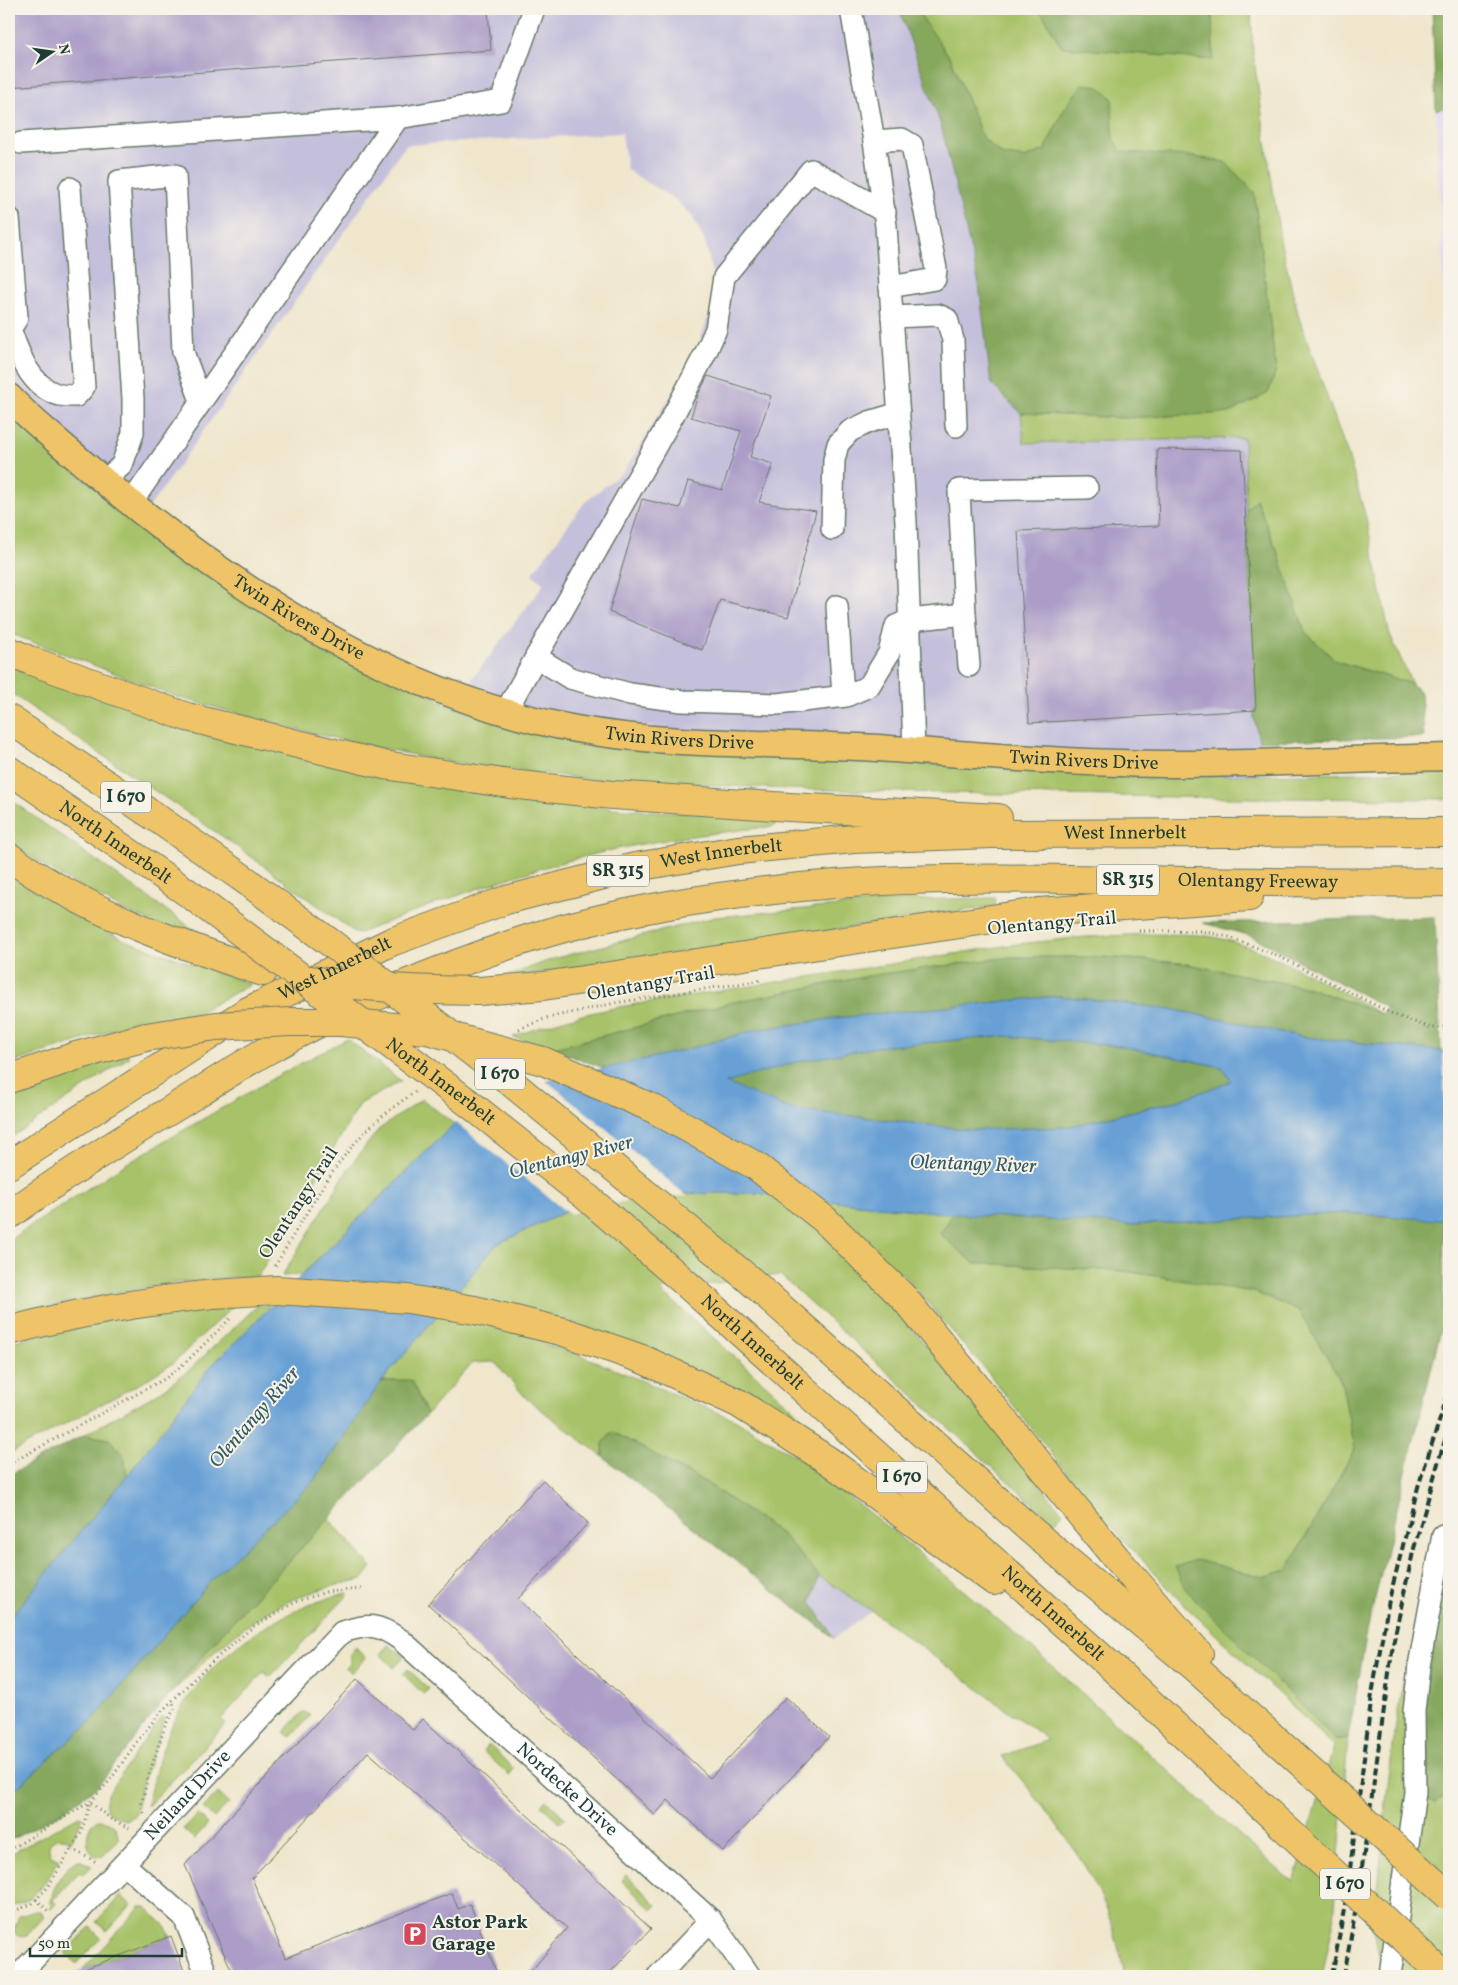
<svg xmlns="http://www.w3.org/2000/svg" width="1458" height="1985" font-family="Vollkorn,serif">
	<rect width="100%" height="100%" fill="#f7f3e8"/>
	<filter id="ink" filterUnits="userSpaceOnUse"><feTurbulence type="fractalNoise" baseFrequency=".02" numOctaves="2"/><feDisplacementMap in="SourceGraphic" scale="10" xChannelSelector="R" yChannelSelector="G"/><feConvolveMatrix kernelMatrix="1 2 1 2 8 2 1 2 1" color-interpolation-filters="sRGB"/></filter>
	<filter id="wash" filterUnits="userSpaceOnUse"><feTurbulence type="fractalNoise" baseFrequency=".0096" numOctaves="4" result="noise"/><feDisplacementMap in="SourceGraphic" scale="20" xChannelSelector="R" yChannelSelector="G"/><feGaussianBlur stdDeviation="1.12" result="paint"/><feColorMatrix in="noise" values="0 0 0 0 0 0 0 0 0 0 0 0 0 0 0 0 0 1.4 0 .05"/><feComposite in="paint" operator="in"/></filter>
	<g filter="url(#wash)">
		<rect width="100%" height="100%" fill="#efe6cc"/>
		<path fill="#e0d4f4" d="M 1449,107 L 1449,409 L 1436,110 Z"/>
		<path fill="#c4c0db" d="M 9,9 L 899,9 L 941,125 L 979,284 L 991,384 L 1021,413 L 1024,443 L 1244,438 L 1254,717 L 1259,741 L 1260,775 L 1134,776 L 451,707 L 544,584 L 532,574 L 585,502 L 624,471 L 693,361 L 711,310 L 713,275 L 705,241 L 692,216 L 676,200 L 627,170 L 622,133 L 406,145 L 138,523 L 9,416 Z
			M 819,1576 L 872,1611 L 834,1638 L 811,1602 Z"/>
		<path fill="#a8c269" stroke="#64804e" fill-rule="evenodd" d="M 916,9 L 1037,9 L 1043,15 L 1062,47 L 1213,60 L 1212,9 L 1251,9 L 1253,53 L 1281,244 L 1299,318 L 1349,458 L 1366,518 L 1389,632 L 1412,684 L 1336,661 L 1305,632 L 1278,553 L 1256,499 L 1246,510 L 1244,438 L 1024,443 L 1021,413 L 1124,418 L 1229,413 L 1268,393 L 1276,371 L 1254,192 L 1225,162 L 1188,156 L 1121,152 L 1113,139 L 1112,98 L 1063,111 L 1045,150 L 1023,158 L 1001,154 L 983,138 L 951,59 Z
			M 9,416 L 83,479 L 451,707 L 822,757 L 1134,776 L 1317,774 L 1449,770 L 1449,799 L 1229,798 L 945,793 L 786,789 L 579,778 L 437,760 L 311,733 L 180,698 L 9,633 Z
			M 9,664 L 407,781 L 547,803 L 651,811 L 775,817 L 775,826 C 722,832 669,838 617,849 C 528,868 442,900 357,934 L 232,843 L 9,692 Z
			M 9,799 L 220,948 L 129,913 L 60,876 L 9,843 Z
			M 9,874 L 74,916 L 127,941 L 251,984 L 198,1013 L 112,1030 L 9,1064 Z
			M 995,898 L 996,906 L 499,979 L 556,958 L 715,917 L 905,900 Z
			M 1149,934 C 1168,935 1188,933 1207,936 C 1265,945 1330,987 1382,1014 L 1309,988 L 1181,963 L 1103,957 L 1011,957 L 874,975 L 734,1002 L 551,1049 L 513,1037 C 551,1022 590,1012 631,1005 L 1017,944 L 1086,937 Z
			M 347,1039 L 401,1081 L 360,1104 L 258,1276 C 173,1279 91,1296 9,1317 L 9,1240 L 127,1163 L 279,1075 Z
			M 126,1053 L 129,1057 L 9,1139 L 9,1091 Z
			M 422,1099 L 454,1124 L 301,1275 L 282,1276 L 349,1168 L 378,1130 Z
			M 756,1193 L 953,1214 L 940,1234 L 974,1263 L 1125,1271 L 1254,1292 L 1299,1311 L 1341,1381 L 1355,1449 L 1287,1570 L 1263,1577 L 1196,1560 L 1336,1740 L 1348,1738 L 1334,1920 L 1322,1976 L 1125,1976 C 1120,1954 1115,1931 1107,1910 C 1083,1852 1041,1804 1002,1756 L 1048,1740 L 872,1611 L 819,1576 L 782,1535 L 705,1482 L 613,1432 L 603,1443 L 603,1457 L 526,1398 L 495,1362 L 472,1363 L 427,1414 L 411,1380 L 382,1381 L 497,1244 L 565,1212 L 645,1194 ZM 902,1273 L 989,1374 L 1091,1504 L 1181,1602 L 1334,1746 L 1293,1883 L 1032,1648 L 895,1533 L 803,1461 L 736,1420 L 580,1355 L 543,1344 L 567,1319 L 827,1447 L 830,1442 L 660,1290 L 780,1275 L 1054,1523 L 1063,1513 L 916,1333 L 862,1277 Z
			M 258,1305 L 270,1307 L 211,1366 L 127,1476 L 124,1455 L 109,1439 L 84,1435 L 160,1392 L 188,1371 Z
			M 233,1306 L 173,1363 L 139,1384 L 9,1454 L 9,1342 L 155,1310 Z
			M 329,1519 L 372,1567 L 363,1579 C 340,1584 319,1589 297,1598 C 243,1619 202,1663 162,1703 L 231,1623 Z
			M 1449,1549 L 1449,1603 L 1438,1606 Z
			M 346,1593 L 349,1594 L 270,1677 L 264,1672 L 221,1719 L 226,1724 L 148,1806 L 147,1804 C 155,1774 162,1742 178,1714 C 214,1652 277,1611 346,1593 Z
			M 388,1645 L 405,1656 L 394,1668 L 380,1654 Z
			M 356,1647 L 366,1658 L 351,1673 L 346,1668 L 350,1664 L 350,1654 Z
			M 408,1669 L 429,1689 L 423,1694 L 403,1674 Z
			M 1402,1682 L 1410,1682 L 1409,1800 L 1383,1976 L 1374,1931 L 1388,1783 Z
			M 304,1711 L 310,1716 L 290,1737 L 284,1732 Z
			M 1421,1712 L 1446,1796 L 1449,1767 L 1449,1976 L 1398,1976 Z
			M 163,1716 L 165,1718 L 142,1784 L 135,1816 L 125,1820 C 110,1814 101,1811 108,1794 L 141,1745 Z
			M 489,1745 L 514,1769 L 509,1775 L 483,1751 Z
			M 218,1793 L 229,1803 L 214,1818 L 203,1808 Z
			M 546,1800 L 565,1818 L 560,1823 L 541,1805 Z
			M 198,1814 L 208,1824 L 194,1839 L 183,1829 Z
			M 79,1816 L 83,1817 L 71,1841 C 59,1833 43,1841 51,1856 L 59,1860 C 46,1881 35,1902 9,1907 L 9,1855 Z
			M 98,1820 C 110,1820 119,1827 118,1839 L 102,1856 L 97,1857 C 83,1851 85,1825 98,1820 Z
			M 79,1860 L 92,1866 L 83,1875 L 79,1872 L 53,1900 L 56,1904 L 51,1909 C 48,1894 64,1864 79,1860 Z
			M 626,1875 L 657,1905 L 652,1910 L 621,1880 Z
			M 121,1895 L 131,1905 L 107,1931 L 96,1922 Z
			M 140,1907 L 146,1907 L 163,1924 L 171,1936 L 82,1970 Z
			M 36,1911 L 41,1911 L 44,1917 L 26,1936 C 20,1938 17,1936 13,1932 L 19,1916 Z
			M 90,1927 L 101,1938 L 76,1964 L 65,1953 Z"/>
		<path fill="#86a85d" stroke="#527248" d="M 899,9 L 916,9 L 951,59 L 983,138 L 1001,154 L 1024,158 L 1045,150 L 1063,111 L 1082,84 L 1098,86 L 1112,98 L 1113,139 L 1121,152 L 1188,156 L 1225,162 L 1254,192 L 1276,371 L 1268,393 L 1229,413 L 1124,418 L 1021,413 L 991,384 L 979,284 L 941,125 Z
			M 1037,9 L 1212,9 L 1213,60 L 1062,47 L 1043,15 Z
			M 1432,9 L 1449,9 L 1449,107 L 1436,110 Z
			M 1256,499 L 1278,553 L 1305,632 L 1336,661 L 1412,684 L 1421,693 L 1424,737 L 1259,741 L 1254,717 L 1246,510 Z
			M 1435,917 L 1441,1051 L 1304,1037 L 1171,1009 L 1058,996 L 836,1018 L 755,1030 L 685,1050 L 607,1069 L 551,1049 L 734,1002 L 874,975 L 1011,957 L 1103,957 L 1181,963 L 1309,988 L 1382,1014 L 1387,1008 L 1269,945 L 1248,935 L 1203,923 Z
			M 1006,1036 L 1120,1046 L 1222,1067 L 1232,1081 L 1180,1100 L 1067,1127 L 972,1130 L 791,1109 L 725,1083 L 796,1062 L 876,1047 Z
			M 1346,1213 L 1444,1220 L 1443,1321 L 1368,1627 L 1348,1738 L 1336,1740 L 1185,1589 L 1175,1567 L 1196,1560 L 1263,1577 L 1287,1570 L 1355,1449 L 1341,1381 L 1299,1311 L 1254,1292 L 1125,1271 L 974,1263 L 940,1234 L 953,1214 L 1132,1225 Z
			M 411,1380 L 427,1414 L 231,1623 L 162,1703 L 98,1786 L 61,1813 L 9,1841 L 9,1795 L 92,1720 L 214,1577 L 312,1483 L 382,1381 Z
			M 613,1432 L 705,1482 L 783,1535 L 819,1576 L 811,1602 L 834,1638 L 603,1457 L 603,1443 Z
			M 84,1435 L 109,1439 L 124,1455 L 127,1476 L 9,1619 L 9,1475 Z
			M 1448,1602 L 1449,1767 L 1446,1796 L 1436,1803 L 1427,1799 L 1421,1712 L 1438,1606 Z"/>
		<path fill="#67a0d6" stroke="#436e85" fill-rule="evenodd" d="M 1058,996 L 1171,1009 L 1304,1037 L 1449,1052 L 1449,1221 L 1346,1213 L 1132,1225 L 953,1214 L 756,1193 L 645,1194 L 565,1212 L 497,1244 L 382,1381 L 312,1483 L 214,1577 L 92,1720 L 9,1795 L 9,1619 L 127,1476 L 211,1366 L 454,1124 L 518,1088 L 685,1050 L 755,1030 L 836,1018 ZM 1006,1036 L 1120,1046 L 1222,1067 L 1231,1081 L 1180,1100 L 1067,1127 L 972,1130 L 791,1109 L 726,1083 L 796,1062 L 876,1047 Z"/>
		<path fill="#efe6cc" d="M 1443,1049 L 1449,1049 L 1449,1223 Z
			M 545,1080 L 587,1113 L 687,1196 L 645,1197 L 569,1214 L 454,1121 L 517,1086 Z"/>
		<g id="blocks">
			<path fill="#ac9dc8" d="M 9,9 L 488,9 L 491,50 L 9,87 Z
				M 708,376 L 771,396 L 750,457 L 773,464 L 759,502 L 816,511 L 788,617 L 720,600 L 702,650 L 609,612 L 642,499 L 680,508 L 688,481 L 722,490 L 741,431 L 691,417 L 698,395 Z
				M 1157,449 L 1242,450 L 1256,710 L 1029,723 L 1018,531 L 1159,526 Z
				M 543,1480 L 588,1523 L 518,1599 L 710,1778 L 786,1697 L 829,1737 L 723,1851 L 668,1800 L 655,1815 L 428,1604 Z
				M 357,1679 L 413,1730 L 423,1719 L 651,1929 L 607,1976 L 527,1976 L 567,1928 L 368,1752 L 252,1878 L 285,1958 L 452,1893 L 458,1909 L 470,1904 L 498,1976 L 234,1976 L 185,1865 Z
				M 171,1936 L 186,1976 L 69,1976 L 69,1975 Z"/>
		</g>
	</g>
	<g filter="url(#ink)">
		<use href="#blocks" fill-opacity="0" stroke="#687869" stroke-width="1"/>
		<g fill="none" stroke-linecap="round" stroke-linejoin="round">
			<g stroke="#687869" stroke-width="24">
				<g id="minor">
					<path d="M 851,9 L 874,141 L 886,226 L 906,522 L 914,751"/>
					<path d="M 874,141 L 902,139 L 912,145 L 936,269 L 935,279 L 890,287"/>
					<path d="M 21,143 L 398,118"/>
					<path d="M 9,218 L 17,318 L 14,323 L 9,325"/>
					<path d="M 892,317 L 938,315 L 947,319 L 953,340 L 956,426"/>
					<path d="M 9,326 C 18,351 28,384 56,394 C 62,396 70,396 76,396 L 84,387 L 70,188"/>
					<path d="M 104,481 L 122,465 L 133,433 L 133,399 L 119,181 L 175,175 L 183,352 L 201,401"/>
					<path d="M 131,503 L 398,118 L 501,101 L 534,9"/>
					<path d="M 832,529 L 834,460 L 838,444 L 850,431 L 869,422 L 899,413"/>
					<path d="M 837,606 L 843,696"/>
					<path d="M 965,614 L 959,490 L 1087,488"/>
					<path d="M 536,657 L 675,412 L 706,352 L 716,329 L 724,277 L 811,170 L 885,212"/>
					<path d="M 506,711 L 536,657 L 570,678 L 630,694 L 682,701 L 777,704 L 846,696 L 869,686 L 889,653 L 896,626 L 910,620 L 965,614 L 969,666"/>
					<path d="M 124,1864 L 184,1917 L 207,1976"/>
					<path id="s1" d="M 18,1976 L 342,1632 C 369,1624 377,1623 401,1640 L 711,1920 L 750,1976"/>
					<path d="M 658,1976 L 711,1920"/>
					<path d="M 1390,1976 L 1415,1792 L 1414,1711 L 1419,1666 L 1443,1535"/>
				</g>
			</g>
			<g stroke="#687869" stroke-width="29">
				<g id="major">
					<path id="s2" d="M 9,397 C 32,421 59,442 84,464 C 224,584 391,695 576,729 C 675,747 777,742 877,748 C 977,755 1078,764 1178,764 C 1269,764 1359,759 1449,757"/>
				</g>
			</g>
			<g stroke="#687869" stroke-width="30">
				<g id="highway">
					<path d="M 9,651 L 29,660 L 187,717 L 384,765 L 510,784 L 613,795 L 789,807 L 998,818"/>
					<path d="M 9,719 L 161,821 L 241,877"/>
					<path id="s3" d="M 9,770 L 191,895"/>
					<path d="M 9,857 C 85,911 175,943 263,972"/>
					<path d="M 479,991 L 543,986 L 1039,912 L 1249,897"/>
					<path d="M 9,1079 L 76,1056 L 146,1037"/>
					<path id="s4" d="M 9,1165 L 246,1012 L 391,942 L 506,900 L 635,867 L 738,850 L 854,839 L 992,834 L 1449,832"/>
					<path id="s5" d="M 9,1215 C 61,1178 114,1144 169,1111 C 201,1091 233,1070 266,1051 C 345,1007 432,971 518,942 C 608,912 706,897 801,887 C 890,878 980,878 1068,879 C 1195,881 1322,884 1449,882"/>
					<path d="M 751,1281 L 1032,1531 L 1195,1668 L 1269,1734"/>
					<path id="s6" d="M 689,1286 L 1114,1669 L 1245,1791"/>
					<path d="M 904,1298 L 1116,1558 L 1199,1654"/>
					<path d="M 9,1331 C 76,1312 144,1302 213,1294"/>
					<path d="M 564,1332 L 642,1359 L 738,1403 L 829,1461 L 994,1581"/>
				</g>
			</g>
			<path stroke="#687869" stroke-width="3" stroke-dasharray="1 4" stroke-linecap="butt" d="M 1139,931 L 1200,931 L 1229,937 L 1276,955 L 1395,1015 L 1431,1028 L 1449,1027
				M 519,1029 L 547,1018 L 615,1003 L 762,980
				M 275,1266 C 300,1225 323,1181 354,1144 C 371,1124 393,1107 415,1092
				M 9,1464 L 166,1378 L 186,1362 L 232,1317
				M 144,1813 L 141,1805 L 148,1778 L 165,1726 L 174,1709 L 173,1701
				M 72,1849 L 98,1863
				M 9,1850 L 90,1802 L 111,1779 L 138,1740 L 160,1713 L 207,1666 L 254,1626 L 296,1602 L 326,1592 L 362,1589
				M 36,1899 L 50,1913
				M 9,1913 L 32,1904 L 47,1888 L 81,1833 L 90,1802 L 111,1819 L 129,1828"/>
			<use href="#minor" stroke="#fff" stroke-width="21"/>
			<use href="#major" stroke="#efc469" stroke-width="26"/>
			<use href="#highway" stroke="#efc469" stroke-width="28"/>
			<path stroke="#1f3d34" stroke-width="4" stroke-dasharray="8 4" stroke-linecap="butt" d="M 1332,1976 L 1347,1893 L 1372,1694 L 1389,1600 L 1418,1487 L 1449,1391
				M 1344,1976 L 1358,1896 L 1393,1644 L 1413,1552 L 1440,1456 L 1449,1428"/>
			<g stroke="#687869" stroke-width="30" stroke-linecap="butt">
				<g id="highway-bridge">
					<path d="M 241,877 L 362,966 L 507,1079 L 751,1281"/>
					<path id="s7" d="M 191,895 L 470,1104 L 582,1193 L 689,1286"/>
					<path d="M 304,979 C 362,988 421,990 479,991"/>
					<path d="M 146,1037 L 216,1026 L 290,1022 L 341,1022 L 427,1030 L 543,1061 L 652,1108 L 756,1166 L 824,1219 L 904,1298"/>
					<path d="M 213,1294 L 277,1290 L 408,1299 L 475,1310 L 564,1332"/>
					<path d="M 1269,1734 L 1449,1896"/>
					<path d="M 1245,1791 L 1445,1976"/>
				</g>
			</g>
			<use href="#highway-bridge" stroke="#efc469" stroke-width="28"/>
		</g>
	</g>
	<defs>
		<g id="parking-square" transform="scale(1.25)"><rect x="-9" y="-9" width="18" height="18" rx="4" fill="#d1495b" stroke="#f7f3e8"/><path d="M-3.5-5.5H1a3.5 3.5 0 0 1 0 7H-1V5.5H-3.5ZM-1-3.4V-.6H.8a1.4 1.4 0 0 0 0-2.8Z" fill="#fff"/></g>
	</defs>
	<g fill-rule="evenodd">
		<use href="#parking-square" x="415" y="1934"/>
	</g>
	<g text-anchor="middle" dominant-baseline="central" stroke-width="4" stroke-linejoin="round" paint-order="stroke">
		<g fill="#f7f3e8" stroke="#60746a" stroke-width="1">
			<rect x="101" y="781.5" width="50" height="31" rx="4"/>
			<rect x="587" y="855.5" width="62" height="31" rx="4"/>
			<rect x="1097" y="864.5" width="62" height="31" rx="4"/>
			<rect x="475" y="1058.5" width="50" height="31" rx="4"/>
			<rect x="877" y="1461.5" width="50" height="31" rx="4"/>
			<rect x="1320" y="1868.5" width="50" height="31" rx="4"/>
		</g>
		<g font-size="18" font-weight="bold" fill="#1f3d34">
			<text x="126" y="797">I 670</text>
			<text x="618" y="871">SR 315</text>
			<text x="1128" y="880">SR 315</text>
			<text x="500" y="1074">I 670</text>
			<text x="902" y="1477">I 670</text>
			<text x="1345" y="1884">I 670</text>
		</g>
		<g font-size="19" fill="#1f3d34" stroke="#f7f3e8">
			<text stroke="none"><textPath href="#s2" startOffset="365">Twin Rivers Drive</textPath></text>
			<text stroke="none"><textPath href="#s2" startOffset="770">Twin Rivers Drive</textPath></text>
			<text stroke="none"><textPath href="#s2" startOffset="1175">Twin Rivers Drive</textPath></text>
			<text stroke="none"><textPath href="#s4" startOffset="1191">West Innerbelt</textPath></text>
			<text stroke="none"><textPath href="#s3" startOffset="129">North Innerbelt</textPath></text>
			<text stroke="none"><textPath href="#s4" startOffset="786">West Innerbelt</textPath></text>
			<text stroke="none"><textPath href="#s5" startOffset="1326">Olentangy Freeway</textPath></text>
			<text transform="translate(1052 924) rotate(-5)">Olentangy Trail</text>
			<text stroke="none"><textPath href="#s4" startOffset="381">West Innerbelt</textPath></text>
			<text transform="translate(651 984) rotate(-10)">Olentangy Trail</text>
			<text stroke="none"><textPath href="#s7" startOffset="312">North Innerbelt</textPath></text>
			<text transform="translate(299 1203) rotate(-57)">Olentangy Trail</text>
			<text stroke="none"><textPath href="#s6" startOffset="85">North Innerbelt</textPath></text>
			<text stroke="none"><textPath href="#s6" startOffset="490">North Innerbelt</textPath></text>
			<text stroke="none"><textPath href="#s1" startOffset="759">Nordecke Drive</textPath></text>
			<text stroke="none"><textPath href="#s1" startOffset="248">Neiland Drive</textPath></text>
		</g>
		<g font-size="19" font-weight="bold" fill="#1f3d34" stroke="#f7f3e8" text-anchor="start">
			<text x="432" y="1923">Astor Park<tspan x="432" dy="22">Garage</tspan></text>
		</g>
		<g font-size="20" font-style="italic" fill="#355b65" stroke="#f7f3e8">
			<text transform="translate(571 1158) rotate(-14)">Olentangy River</text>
			<text transform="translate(973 1165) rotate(2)">Olentangy River</text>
			<text transform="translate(255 1418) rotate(-49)">Olentangy River</text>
		</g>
	</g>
	<rect width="1458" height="1985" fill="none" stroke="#f7f3e8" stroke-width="30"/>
	<g transform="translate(52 52) rotate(77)" stroke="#f7f3e8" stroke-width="4" paint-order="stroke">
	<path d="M0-4L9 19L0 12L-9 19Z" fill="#1f3d34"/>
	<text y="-8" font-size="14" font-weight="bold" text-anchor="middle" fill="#1f3d34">N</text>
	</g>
	<path d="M30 1948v8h152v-8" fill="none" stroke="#1f3d34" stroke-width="2.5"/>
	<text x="38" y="1948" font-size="15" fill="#1f3d34" stroke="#f7f3e8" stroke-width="4" paint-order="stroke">50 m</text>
</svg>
